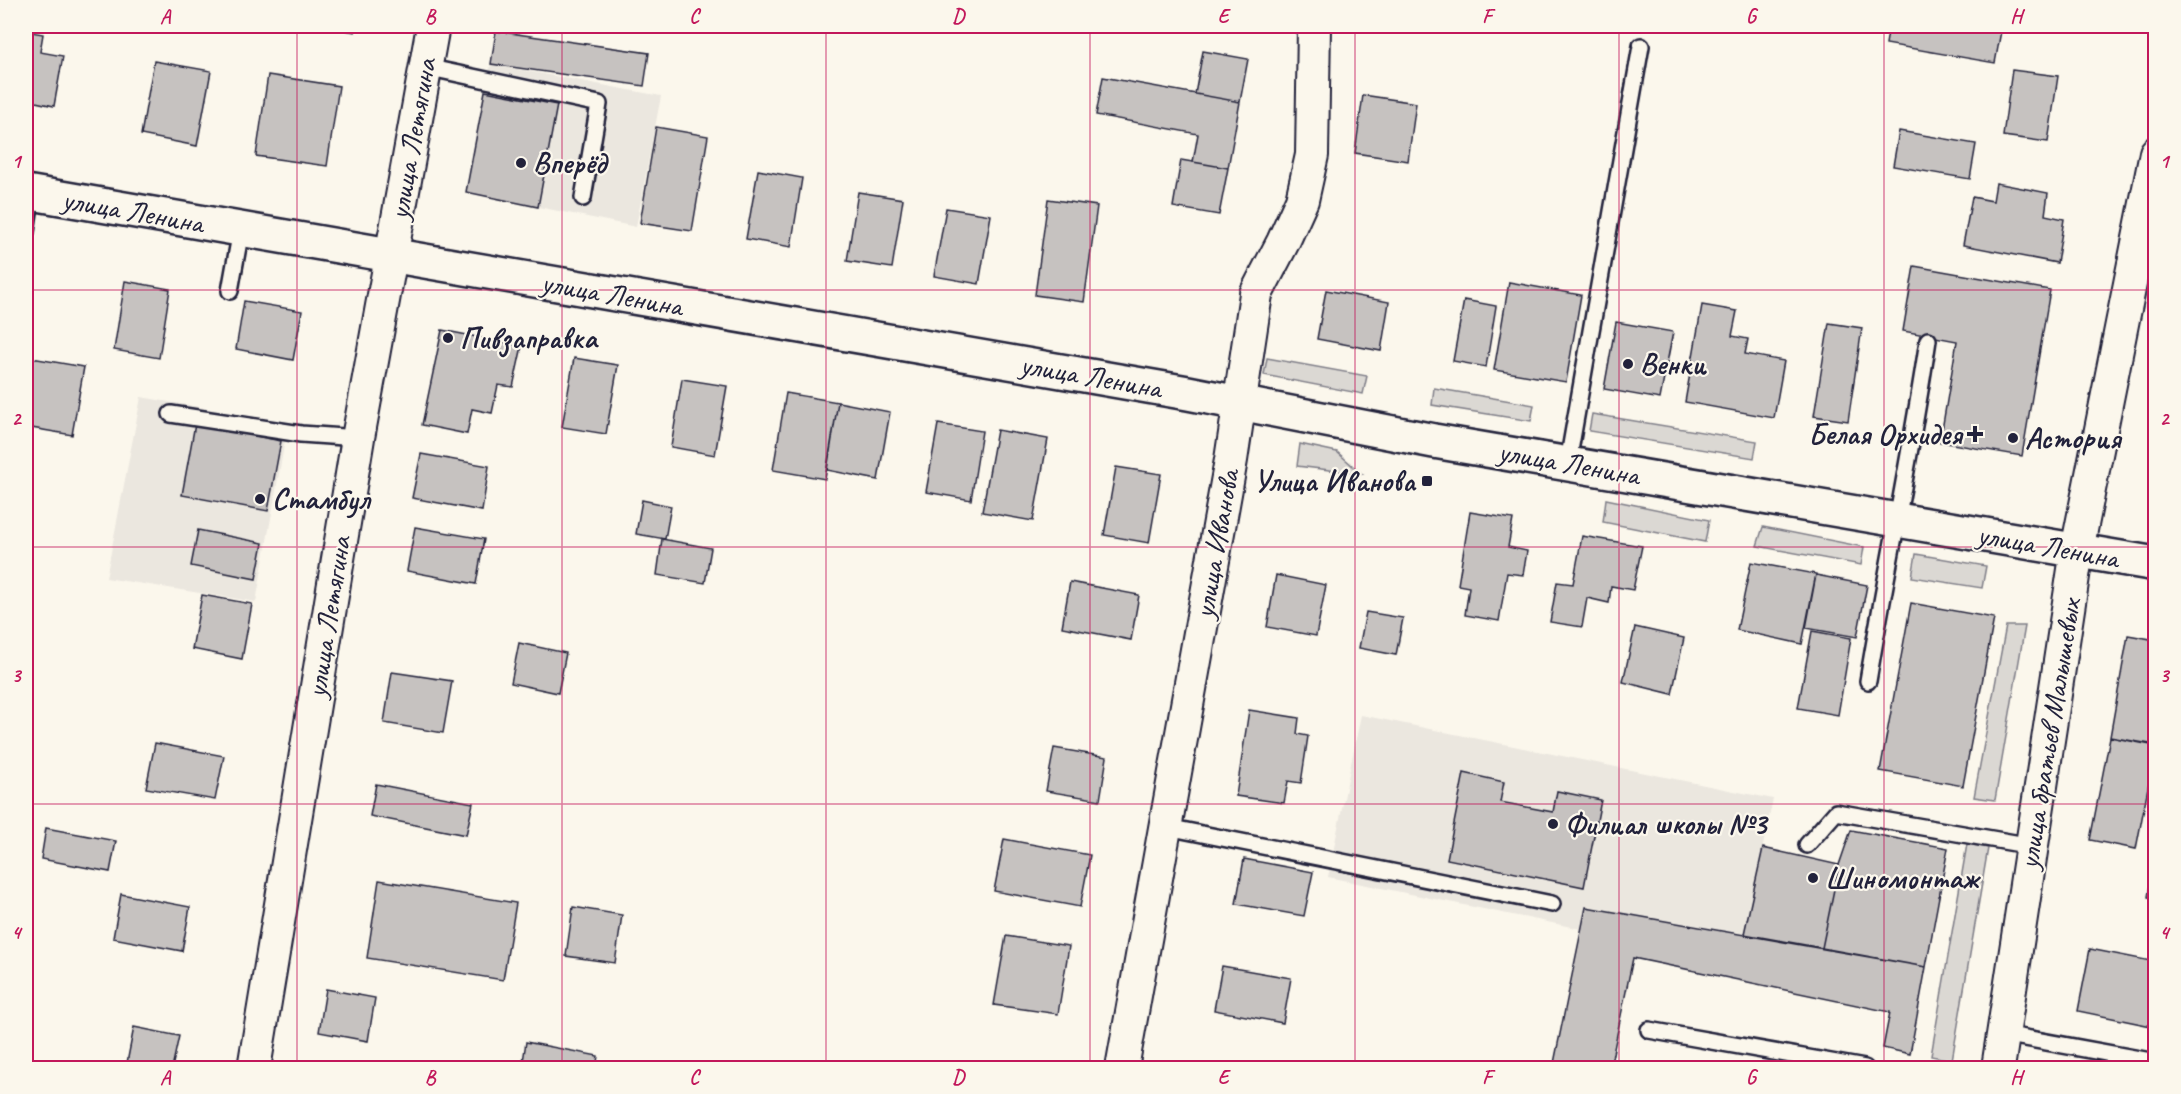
<svg xmlns="http://www.w3.org/2000/svg" width="2181" height="1094" font-family="Caveat,sans-serif">
	<rect width="100%" height="100%" fill="#fbf7ec"/>
	<filter id="ink" filterUnits="userSpaceOnUse"><feTurbulence type="fractalNoise" baseFrequency=".0167" numOctaves="2"/><feDisplacementMap in="SourceGraphic" scale="12" xChannelSelector="R" yChannelSelector="G"/><feConvolveMatrix kernelMatrix="1 2 1 2 8 2 1 2 1" color-interpolation-filters="sRGB"/></filter>
	<g filter="url(#ink)">
		<path fill="#ebe7df" d="M 491,64 L 661,96 L 636,227 L 466,192 Z
			M 141,397 L 288,423 L 256,602 L 106,578 Z
			M 1361,715 L 1773,799 L 1744,934 L 1586,907 L 1581,929 L 1328,877 Z"/>
		<path fill="#dbd8d3" stroke="#7e7d87" stroke-width="1.5" d="M 1267,358 L 1367,376 L 1363,394 L 1264,375 Z
			M 1434,388 L 1534,405 L 1531,421 L 1432,405 Z
			M 1592,414 L 1757,441 L 1754,458 L 1589,431 Z
			M 1300,444 L 1337,452 L 1362,474 L 1297,466 Z
			M 1606,499 L 1709,520 L 1705,542 L 1603,522 Z
			M 1763,527 L 1864,547 L 1861,565 L 1757,546 Z
			M 1916,554 L 1986,566 L 1982,588 L 1912,577 Z
			M 2006,626 L 2025,626 L 1995,800 L 1974,797 Z
			M 1967,844 L 1988,848 L 1952,1060 L 1931,1056 Z"/>
		<path fill="#c6c2c0" stroke="#22223b" stroke-width="1.5" d="M 319,26 L 357,26 L 355,32 Z
			M 1823,26 L 1868,26 L 1866,33 Z
			M 1889,26 L 2002,26 L 1995,63 L 1886,44 Z
			M 26,31 L 43,34 L 40,52 L 63,56 L 54,106 L 31,101 L 28,118 L 26,118 Z
			M 496,31 L 649,53 L 644,86 L 491,64 Z
			M 1203,51 L 1248,59 L 1240,102 L 1195,94 Z
			M 154,61 L 211,71 L 197,146 L 141,135 Z
			M 2012,70 L 2058,76 L 2048,142 L 2003,136 Z
			M 268,75 L 339,86 L 327,166 L 256,156 Z
			M 1103,77 L 1240,102 L 1228,168 L 1193,162 L 1198,134 L 1096,115 Z
			M 485,91 L 557,105 L 538,207 L 466,192 Z
			M 1363,95 L 1416,103 L 1408,161 L 1355,153 Z
			M 656,127 L 708,136 L 692,231 L 640,223 Z
			M 1899,131 L 1976,144 L 1970,179 L 1893,166 Z
			M 1181,160 L 1228,168 L 1219,215 L 1173,207 Z
			M 758,170 L 802,178 L 791,247 L 746,239 Z
			M 1996,183 L 2048,193 L 2045,215 L 2064,219 L 2057,263 L 1963,245 L 1972,197 L 1993,201 Z
			M 858,192 L 903,199 L 892,268 L 847,261 Z
			M 1048,199 L 1097,206 L 1084,302 L 1035,295 Z
			M 946,208 L 991,215 L 979,284 L 934,276 Z
			M 1914,266 L 2050,290 L 2022,456 L 1940,442 L 1957,341 L 1903,331 Z
			M 125,281 L 170,289 L 159,358 L 114,350 Z
			M 1509,282 L 1581,295 L 1566,382 L 1494,370 Z
			M 1326,290 L 1389,302 L 1381,351 L 1317,339 Z
			M 1464,300 L 1496,306 L 1486,367 L 1453,361 Z
			M 244,301 L 302,311 L 293,360 L 236,349 Z
			M 1702,305 L 1737,311 L 1732,336 L 1748,339 L 1745,354 L 1784,361 L 1774,418 L 1685,402 Z
			M 1616,322 L 1673,332 L 1660,399 L 1604,389 Z
			M 1829,323 L 1862,328 L 1848,421 L 1814,416 Z
			M 442,330 L 522,346 L 513,387 L 498,385 L 492,413 L 472,409 L 467,434 L 422,425 Z
			M 26,357 L 84,367 L 72,435 L 26,427 Z
			M 574,358 L 618,365 L 606,434 L 562,427 Z
			M 682,379 L 727,386 L 715,455 L 671,447 Z
			M 786,393 L 838,402 L 825,479 L 773,470 Z
			M 838,402 L 890,412 L 878,480 L 827,470 Z
			M 195,424 L 281,441 L 268,511 L 182,495 Z
			M 938,424 L 982,431 L 971,500 L 926,492 Z
			M 997,430 L 1048,439 L 1033,521 L 982,512 Z
			M 421,454 L 489,466 L 482,511 L 412,498 Z
			M 1116,467 L 1161,474 L 1149,543 L 1104,535 Z
			M 642,500 L 671,506 L 665,539 L 636,534 Z
			M 1470,512 L 1513,519 L 1508,547 L 1527,551 L 1523,575 L 1507,573 L 1499,621 L 1465,615 L 1469,587 L 1458,585 Z
			M 415,527 L 484,539 L 476,584 L 407,571 Z
			M 198,530 L 263,543 L 256,579 L 191,566 Z
			M 1582,536 L 1642,546 L 1633,590 L 1611,586 L 1609,603 L 1587,598 L 1582,627 L 1550,622 L 1557,582 L 1573,584 Z
			M 662,539 L 711,548 L 705,583 L 657,575 Z
			M 1751,562 L 1816,574 L 1802,644 L 1737,630 Z
			M 1276,575 L 1326,585 L 1316,636 L 1267,627 Z
			M 1816,575 L 1867,585 L 1857,637 L 1806,628 Z
			M 1070,582 L 1139,595 L 1131,640 L 1062,627 Z
			M 202,595 L 252,604 L 242,659 L 192,649 Z
			M 1911,603 L 1994,618 L 1963,786 L 1880,771 Z
			M 1366,612 L 1403,618 L 1396,655 L 1359,648 Z
			M 1635,627 L 1684,638 L 1672,694 L 1623,682 Z
			M 1812,631 L 1851,638 L 1838,715 L 1798,708 Z
			M 2128,635 L 2156,640 L 2156,745 L 2110,737 Z
			M 519,643 L 566,653 L 558,693 L 511,683 Z
			M 392,672 L 452,681 L 443,733 L 384,723 Z
			M 1249,710 L 1299,718 L 1297,734 L 1308,736 L 1301,783 L 1288,781 L 1284,803 L 1236,796 Z
			M 2110,737 L 2156,746 L 2136,849 L 2090,840 Z
			M 155,743 L 224,756 L 215,800 L 146,788 Z
			M 1054,748 L 1107,757 L 1100,800 L 1046,791 Z
			M 1464,773 L 1504,782 L 1500,802 L 1553,812 L 1557,791 L 1601,800 L 1584,887 L 1447,859 Z
			M 376,784 L 473,803 L 466,835 L 370,816 Z
			M 46,828 L 116,841 L 110,872 L 41,859 Z
			M 1851,830 L 1948,848 L 1926,967 L 1822,948 L 1839,865 Z
			M 1004,839 L 1090,855 L 1080,907 L 994,891 Z
			M 1763,848 L 1839,865 L 1822,948 L 1744,934 Z
			M 2155,855 L 2156,855 L 2156,899 L 2148,897 Z
			M 1244,859 L 1313,872 L 1304,916 L 1236,904 Z
			M 379,880 L 516,903 L 503,980 L 367,958 Z
			M 121,894 L 190,907 L 182,951 L 113,938 Z
			M 573,907 L 622,915 L 615,963 L 566,956 Z
			M 1586,907 L 1926,967 L 1910,1054 L 1883,1048 L 1890,1012 L 1633,958 L 1610,1068 L 1553,1068 Z
			M 1006,936 L 1069,946 L 1058,1014 L 994,1005 Z
			M 2090,949 L 2156,962 L 2156,1027 L 2078,1011 Z
			M 1222,966 L 1291,978 L 1283,1023 L 1214,1010 Z
			M 326,989 L 375,998 L 368,1041 L 319,1032 Z
			M 134,1027 L 179,1036 L 172,1068 L 126,1068 Z
			M 526,1042 L 598,1056 L 596,1068 L 522,1068 Z"/>
		<g fill="none" stroke-linecap="round" stroke-linejoin="round">
			<g stroke="#22223b" stroke-width="20">
				<path id="lane" d="M 426,67 L 599,104 L 583,198
					M 26,232 L 32,193
					M 230,291 L 241,230
					M 171,414 L 301,434 L 358,438
					M 1568,462 L 1641,46
					M 1868,681 C 1887,567 1911,455 1928,340
					M 1167,827 L 1552,904
					M 1807,845 L 1836,812 L 2032,846
					M 1649,1030 L 1865,1068
					M 2003,1034 L 2156,1062"/>
			</g>
			<g stroke="#22223b" stroke-width="36">
				<path id="street" d="M 254,1068 L 358,438 L 433,26
					M 1122,1068 L 1231,460 L 1256,294 L 1283,242 L 1302,200 L 1312,155 L 1314,26
					M 1998,1068 L 2077,550 L 2156,153"/>
			</g>
			<g stroke="#22223b" stroke-width="38">
				<path id="secondary" d="M 26,192 L 1188,393 L 1434,441 L 2156,564"/>
			</g>
			<use href="#lane" stroke="#fbf7ec" stroke-width="15"/>
			<use href="#street" stroke="#fbf7ec" stroke-width="32"/>
			<use href="#secondary" stroke="#fbf7ec" stroke-width="33"/>
		</g>
	</g>
	<path fill="none" stroke="#c2185b" stroke-width="1.5" stroke-opacity="0.55" d="M 297,26 L 297,1068M 562,26 L 562,1068M 826,26 L 826,1068M 1090,26 L 1090,1068M 1355,26 L 1355,1068M 1619,26 L 1619,1068M 1884,26 L 1884,1068M 26,290 L 2156,290M 26,547 L 2156,547M 26,804 L 2156,804"/>
	<g fill="#22223b" stroke="#fbf7ec" stroke-width="2">
		<circle cx="521" cy="163" r="6"/>
		<circle cx="448" cy="338" r="6"/>
		<circle cx="1628" cy="364" r="6"/>
		<path d="M1972 425h6v6h6v6h-6v6h-6v-6h-6v-6h6z"/>
		<circle cx="2013" cy="438" r="6"/>
		<rect x="1421" y="475" width="12" height="12" rx="3"/>
		<circle cx="260" cy="499" r="6"/>
		<circle cx="1553" cy="824" r="6"/>
		<circle cx="1813" cy="878" r="6"/>
	</g>
	<g text-anchor="middle" dominant-baseline="central" stroke-width="4.5" stroke-linejoin="round" paint-order="stroke">
		<g font-size="30" fill="#22223b" stroke="#fbf7ec">
			<text transform="translate(412 139) rotate(-80)">улица Летягина</text>
			<text transform="translate(133 211) rotate(10)">улица Ленина</text>
			<text transform="translate(612 294) rotate(10)">улица Ленина</text>
			<text transform="translate(1091 376) rotate(10)">улица Ленина</text>
			<text transform="translate(1569 463) rotate(10)">улица Ленина</text>
			<text transform="translate(1216 544) rotate(-80)">улица Иванова</text>
			<text transform="translate(2048 546) rotate(10)">улица Ленина</text>
			<text transform="translate(328 617) rotate(-81)">улица Летягина</text>
			<text transform="translate(2049 734) rotate(-81)">улица братьев Малышевых</text>
		</g>
		<g font-size="30" font-weight="bold" fill="#22223b" stroke="#fbf7ec" text-anchor="start">
			<text x="533" y="163">Вперёд</text>
			<text x="460" y="338">Пивзаправка</text>
			<text x="1640" y="364">Венки</text>
			<text x="1962" y="434" text-anchor="end">Белая Орхидея</text>
			<text x="2025" y="438">Астория</text>
			<text x="1415" y="481" text-anchor="end">Улица Иванова</text>
			<text x="272" y="499">Стамбул</text>
			<text x="1565" y="824">Филиал школы №3</text>
			<text x="1825" y="878">Шиномонтаж</text>
		</g>
	</g>
	<rect width="2181" height="1094" fill="none" stroke="#fbf7ec" stroke-width="66"/>
	<rect x="33" y="33" width="2115" height="1028" fill="none" stroke="#c2185b" stroke-width="2"/>
	<g font-size="20" text-anchor="middle" font-weight="bold" fill="#c2185b">
		<text x="165" y="23">A</text>
		<text x="430" y="23">B</text>
		<text x="694" y="23">C</text>
		<text x="958" y="23">D</text>
		<text x="1223" y="23">E</text>
		<text x="1487" y="23">F</text>
		<text x="1751" y="23">G</text>
		<text x="2016" y="23">H</text>
		<text x="16" y="168">1</text>
		<text x="2164" y="168">1</text>
		<text x="16" y="425">2</text>
		<text x="2164" y="425">2</text>
		<text x="16" y="682">3</text>
		<text x="2164" y="682">3</text>
		<text x="16" y="939">4</text>
		<text x="2164" y="939">4</text>
		<text x="165" y="1084">A</text>
		<text x="430" y="1084">B</text>
		<text x="694" y="1084">C</text>
		<text x="958" y="1084">D</text>
		<text x="1223" y="1084">E</text>
		<text x="1487" y="1084">F</text>
		<text x="1751" y="1084">G</text>
		<text x="2016" y="1084">H</text>
	</g>
</svg>
